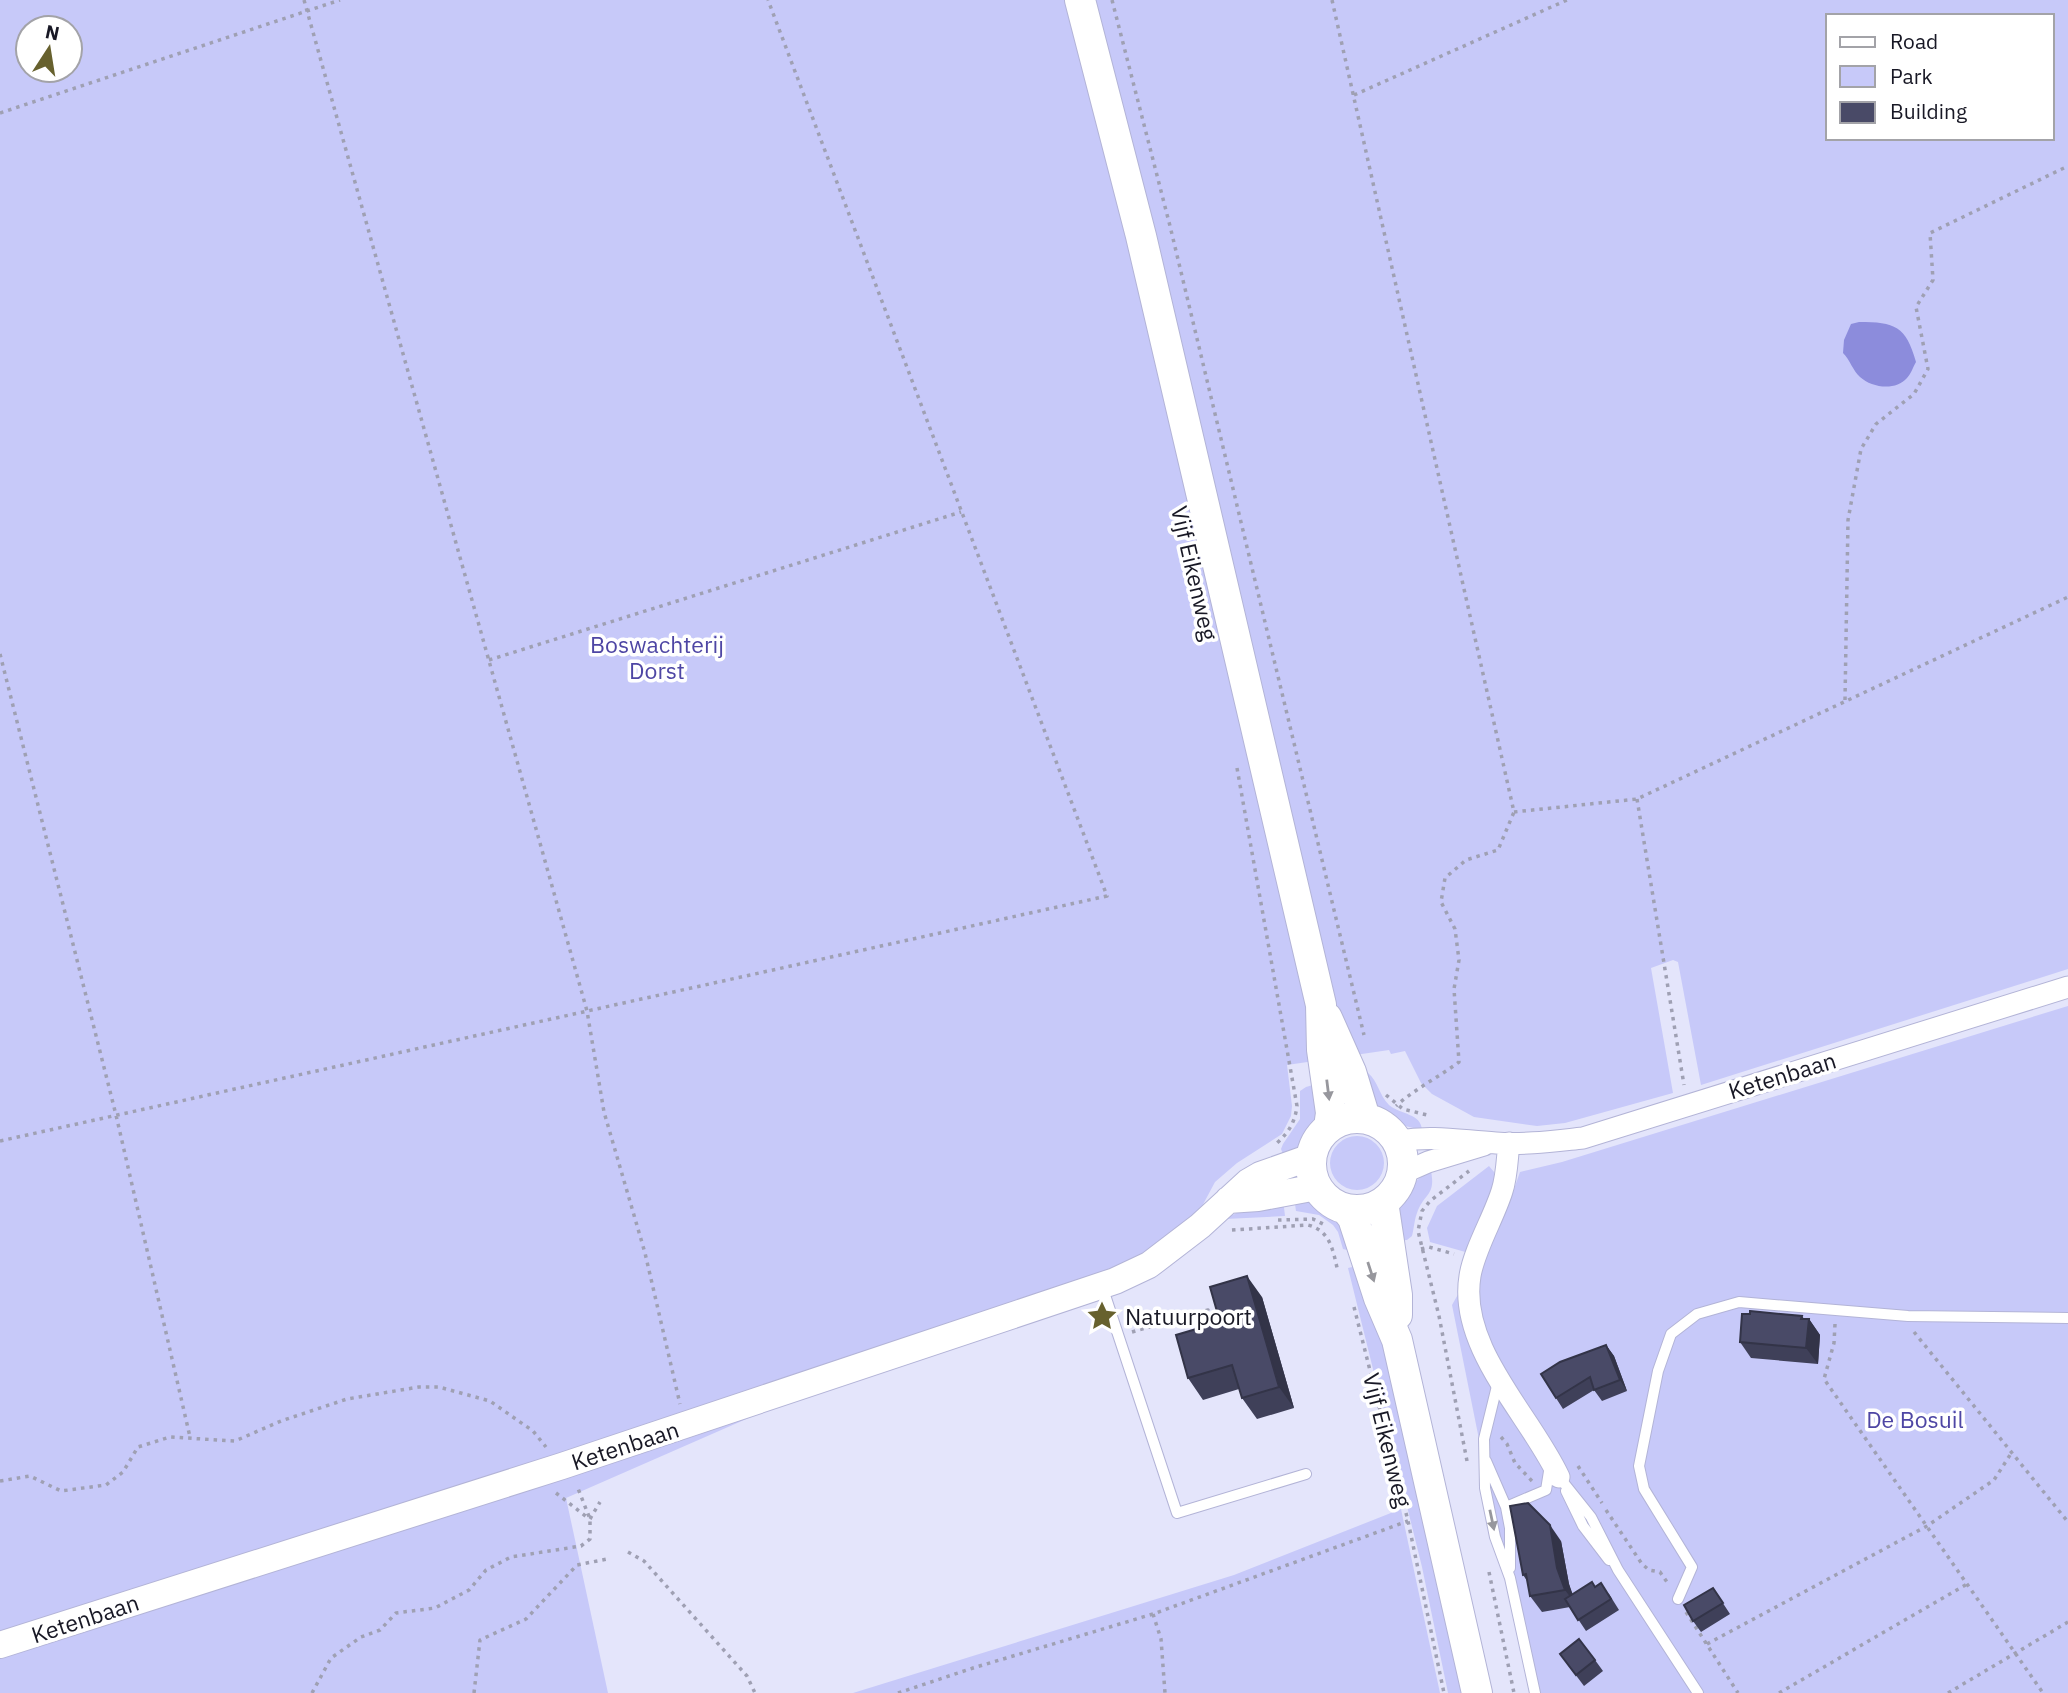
<svg xmlns="http://www.w3.org/2000/svg" width="2068" height="1693" font-family="'IBM Plex Sans',sans-serif">
	<rect width="100%" height="100%" fill="#e4e5fb"/>
	<path fill="#c7c9f9" fill-rule="evenodd" d="M 0,0 L 2068,0 L 2068,969 L 1701,1085 L 1678,962 L 1673,960 L 1651,968 L 1673,1093 L 1565,1123 L 1537,1126 L 1474,1117 L 1432,1094 L 1421,1083 L 1405,1051 L 1391,1054 L 1389,1050 L 1287,1065 L 1292,1106 L 1291,1116 L 1282,1134 L 1237,1163 L 1215,1182 L 1199,1212 L 1139,1259 L 883,1359 L 566,1498 L 608,1693 L 0,1693 ZM 1828,16 L 2052,16 L 2052,138 L 1828,138 ZM 28,28 L 70,28 L 70,70 L 28,70 Z
		M 2068,1006 L 2068,1693 L 1530,1693 L 1452,1305 L 1508,1206 L 1520,1172 L 1562,1162 Z
		M 1362,1073 L 1368,1073 C 1378,1081 1379,1095 1389,1105 C 1401,1115 1421,1113 1422,1130 L 1405,1126 L 1377,1107 Z
		M 1320,1083 L 1320,1116 L 1300,1145 L 1284,1157 L 1281,1149 L 1283,1144 L 1300,1119 L 1300,1091 L 1306,1087 Z
		M1330 1163a27 27 0 1 1 54 0a27 27 0 1 1-54 0Z
		M 1489,1166 L 1494,1172 L 1495,1184 L 1469,1253 L 1430,1242 L 1427,1228 L 1437,1206 Z
		M 1431,1171 C 1436,1196 1424,1193 1417,1213 C 1414,1221 1414,1229 1412,1236 L 1407,1240 L 1395,1241 C 1396,1206 1398,1190 1431,1171 Z
		M 1294,1197 L 1316,1202 L 1339,1219 L 1351,1251 L 1343,1249 L 1338,1232 L 1333,1225 L 1319,1215 L 1296,1211 Z
		M 1283,1199 L 1285,1216 L 1225,1219 L 1250,1206 Z
		M 1361,1265 L 1373,1298 L 1466,1693 L 1448,1693 L 1422,1567 L 1348,1268 Z
		M 1401,1509 L 1440,1693 L 853,1693 L 1234,1575 Z"/>
	<path fill="#8c8cdc" d="M 1859,322 C 1895,322 1906,326 1916,362 C 1913,367 1911,374 1907,378 C 1896,391 1872,388 1860,377 C 1853,371 1850,360 1843,353 L 1844,340 L 1851,324 Z"/>
	<g fill="none" stroke-linecap="round" stroke-linejoin="round">
		<g stroke="#b3b4d7" stroke-width="12">
			<path id="service" d="M 1102,1286 L 1177,1513 L 1306,1474
				M 1498,1382 L 1484,1439 L 1485,1488 L 1495,1537 L 1510,1578 L 1535,1693
				M 1486,1461 L 1506,1507
				M 1559,1477 L 1591,1517 L 1618,1570 L 1698,1693
				M 1566,1491 L 1583,1526 L 1609,1560
				M 1510,1568 L 1510,1528 L 1506,1507 L 1546,1490 L 1550,1465
				M 1678,1599 L 1692,1567 L 1644,1489 L 1639,1466 L 1658,1371 L 1671,1334 L 1697,1314 L 1739,1302 L 1908,1316 L 2068,1318"/>
		</g>
		<g stroke="#b3b4d7" stroke-width="23">
			<path id="minor" d="M 1398,1141 C 1434,1135 1461,1141 1496,1143 C 1525,1145 1554,1141 1583,1138 L 2068,987
				M 1509,1143 C 1507,1159 1507,1176 1502,1191 C 1494,1217 1474,1250 1470,1276 C 1458,1348 1531,1416 1559,1477
				M 1403,1173 L 1428,1162 L 1484,1145"/>
		</g>
		<g stroke="#b3b4d7" stroke-width="28">
			<path id="tertiary" d="M 1228,1200 L 1258,1198 L 1317,1187
				M 0,1645 L 562,1466 L 1115,1281 L 1149,1265 L 1200,1226 L 1248,1182 L 1260,1175 L 1311,1157"/>
		</g>
		<g stroke="#b3b4d7" stroke-width="32">
			<path id="secondary" d="M 1080,0 L 1141,236 L 1321,1005 L 1322,1050 L 1331,1113 L 1329,1127
				M 1327,1018 L 1351,1072 L 1365,1118
				M1311 1164a46 46 0 1 1 92 0a46 46 0 1 1-92 0Z
				M 1383,1202 L 1397,1295 L 1397,1315
				M 1346,1209 L 1353,1218 L 1379,1298 L 1397,1340 L 1477,1693"/>
		</g>
		<path stroke="#9fa0b3" stroke-width="3.5" stroke-dasharray="3.5 5" stroke-linecap="butt" d="M 304,0 L 587,1011 L 604,1112 L 645,1253 L 680,1404
			M 1112,0 L 1170,226 L 1364,1035
			M 1332,0 L 1514,812 L 1498,850 L 1466,860 L 1445,878 L 1441,902 L 1455,929 L 1459,960 L 1454,989 L 1459,1062 C 1439,1077 1416,1088 1396,1106
			M 1354,95 L 1567,0
			M 0,113 L 340,0
			M 0,654 L 116,1115 L 190,1437
			M 489,660 L 961,512
			M 1845,700 L 1848,520 L 1861,449 L 1876,424 L 1914,394 L 1928,369 L 1916,307 L 1933,280 L 1930,233 L 2068,166
			M 1237,768 L 1297,1106 C 1295,1122 1289,1132 1277,1143
			M 1637,799 L 1684,1085
			M 1514,812 L 1637,799 L 2068,597
			M 1386,1095 L 1403,1109 L 1431,1116
			M 0,1141 L 1107,896 L 768,0
			M 1278,1220 L 1313,1219 L 1325,1225
			M 1232,1230 L 1308,1225 C 1331,1231 1333,1251 1338,1272
			M 1421,1249 L 1429,1247 L 1454,1254
			M 1354,1307 L 1408,1521 L 1444,1693
			M 1835,1324 L 1834,1343 L 1824,1379 L 2043,1693
			M 1132,1332 L 1208,1310 L 1213,1327
			M 1914,1332 L 2068,1522
			M 1501,1437 L 1507,1444 L 1515,1463 L 1532,1481
			M 1467,1461 L 1439,1316 L 1418,1231 L 1422,1211 L 1430,1201 L 1469,1171
			M 1578,1466 L 1602,1503
			M 0,1481 L 30,1476 L 61,1491 L 106,1485 L 123,1472 L 138,1447 L 170,1437 L 235,1441 L 281,1421 L 347,1399 L 419,1387 L 439,1387 L 490,1401 L 533,1431 L 546,1447
			M 556,1493 L 588,1518
			M 1606,1510 L 1642,1564 L 1649,1570 L 1660,1572 L 1669,1585
			M 590,1519 L 600,1502
			M 628,1552 L 644,1561 L 747,1676 L 755,1693
			M 1489,1572 L 1514,1693
			M 1686,1612 L 1738,1693
			M 1153,1614 L 1161,1639 L 1165,1693
			M 1707,1644 L 1927,1526 L 1994,1480 L 2012,1452
			M 312,1693 L 331,1658 L 361,1637 L 380,1630 L 396,1613 L 435,1608 L 469,1590 L 486,1570 L 511,1557 L 581,1546 L 590,1539 L 590,1519 L 577,1486
			M 474,1693 L 480,1640 L 526,1619 L 577,1565 L 607,1559
			M 898,1693 L 973,1668 L 1153,1614 L 1408,1521
			M 1779,1693 L 1967,1584
			M 1948,1693 L 2068,1622"/>
		<use href="#service" stroke="#fff" stroke-width="10"/>
		<use href="#minor" stroke="#fff" stroke-width="21"/>
		<use href="#tertiary" stroke="#fff" stroke-width="26"/>
		<use href="#secondary" stroke="#fff" stroke-width="30"/>
	</g>
	<path fill="#3f4059" d="M 1262,1297 L 1294,1408 L 1257,1419 L 1242,1398 L 1239,1389 L 1203,1400 L 1188,1378 L 1220,1322 Z
		M 1802,1316 L 1804,1319 L 1809,1319 L 1820,1335 L 1818,1364 L 1751,1358 L 1740,1342 Z
		M 1606,1345 L 1614,1356 L 1627,1391 L 1602,1401 L 1594,1390 L 1563,1409 L 1556,1398 Z
		M 1561,1541 L 1569,1584 L 1572,1594 L 1596,1587 L 1609,1594 L 1619,1610 L 1586,1631 L 1570,1607 L 1542,1612 L 1530,1596 L 1528,1582 L 1523,1575 Z
		M 1713,1588 L 1730,1614 L 1701,1632 L 1693,1621 Z
		M 1560,1654 L 1595,1660 L 1603,1671 L 1584,1686 Z"/>
	<path fill="#333448" d="M 1247,1276 L 1262,1297 L 1294,1408 L 1279,1387 Z
		M 1802,1316 L 1808,1325 L 1809,1319 L 1820,1335 L 1818,1364 L 1806,1348 Z
		M 1606,1345 L 1614,1356 L 1627,1391 L 1620,1380 Z
		M 1550,1525 L 1561,1541 L 1569,1584 L 1577,1606 L 1565,1590 L 1557,1568 Z"/>
	<path fill="#494a67" stroke="#333448" stroke-width="2" d="M 1247,1276 L 1279,1387 L 1242,1398 L 1232,1365 L 1188,1378 L 1176,1335 L 1220,1322 L 1210,1287 Z
		M 1750,1311 L 1802,1316 L 1801,1319 L 1809,1319 L 1806,1348 L 1740,1342 L 1742,1314 L 1750,1314 Z
		M 1606,1345 L 1620,1380 L 1594,1390 L 1590,1377 L 1556,1398 L 1541,1374 L 1560,1362 Z
		M 1528,1503 L 1550,1525 L 1557,1568 L 1565,1590 L 1530,1596 L 1526,1574 L 1523,1575 L 1510,1506 Z
		M 1592,1582 L 1595,1587 L 1601,1583 L 1611,1599 L 1578,1620 L 1565,1599 Z
		M 1713,1588 L 1723,1603 L 1693,1621 L 1684,1605 Z
		M 1579,1639 L 1595,1660 L 1576,1675 L 1560,1654 Z"/>
	<defs><path id="oneway-solid" d="M-6-.8H1V-3.2L6.5 0L1 3.2V.8H-6Z" transform="scale(1.75)"/></defs>
	<g fill="#97979d">
		<use href="#oneway-solid" transform="translate(1328 1090) rotate(83)"/>
		<use href="#oneway-solid" transform="translate(1371 1272) rotate(72)"/>
		<use href="#oneway-solid" transform="translate(1492 1520) rotate(78)"/>
	</g>
	<defs>
		<g id="sight-bare" transform="scale(2.415)"><path d="M0-6L1.8-2.2L6-1.7L2.9 1.2L3.7 5.4L0 3.3L-3.7 5.4L-2.9 1.2L-6-1.7L-1.8-2.2Z" fill="#67612e" stroke="#fff" stroke-width="2.5" paint-order="stroke"/></g>
	</defs>
	<g fill-rule="evenodd">
		<use href="#sight-bare" x="1102" y="1316"/>
	</g>
	<g text-anchor="middle" dominant-baseline="central" stroke-width="7" stroke-linejoin="round" paint-order="stroke">
		<g font-size="23" fill="#181825" stroke="#fff">
			<text transform="translate(1195 573) rotate(77)">Vijf Eikenweg</text>
			<text transform="translate(1782 1075) rotate(-17)">Ketenbaan</text>
			<text transform="translate(1388 1440) rotate(76)">Vijf Eikenweg</text>
			<text transform="translate(625 1445) rotate(-18)">Ketenbaan</text>
			<text transform="translate(85 1618) rotate(-18)">Ketenbaan</text>
		</g>
		<g font-size="23" fill="#4e46a4" stroke="#fff">
			<text x="657" y="644">Boswachterij<tspan x="657" dy="26">Dorst</tspan></text>
			<text x="1915" y="1419">De Bosuil</text>
		</g>
		<g font-size="23" fill="#181825" stroke="#fff" text-anchor="start">
			<text x="1125" y="1316">Natuurpoort</text>
		</g>
	</g>
	<rect x="1826" y="14" width="228" height="126" fill="#ffffff" stroke="#a3a3a8" stroke-width="2"/>
	<rect x="1840" y="37" width="35" height="10" fill="#ffffff" stroke="#a3a3a8" stroke-width="2"/>
	<text x="1890" y="49" font-size="21" fill="#181825">Road</text>
	<rect x="1840" y="66" width="35" height="21" fill="#c7c9f9" stroke="#a3a3a8" stroke-width="2"/>
	<text x="1890" y="84" font-size="21" fill="#181825">Park</text>
	<rect x="1840" y="102" width="35" height="21" fill="#494a67" stroke="#a3a3a8" stroke-width="2"/>
	<text x="1890" y="119" font-size="21" fill="#181825">Building</text>
	<g transform="translate(49 49) rotate(12)"><circle r="33" fill="#ffffff" stroke="#a3a3a8" stroke-width="2"/>
	<path d="M0-5L12 26L0 18L-12 26Z" fill="#67612e"/>
	<text y="-10" font-size="19" font-weight="bold" text-anchor="middle" fill="#181825">N</text>
	</g>
</svg>
